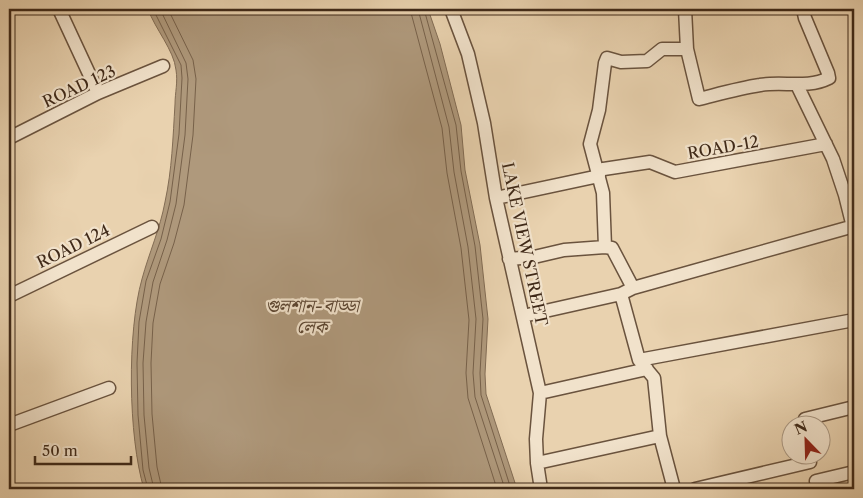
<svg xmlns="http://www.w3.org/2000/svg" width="863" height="498" font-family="'Libre Caslon Text','Noto Serif Bengali',serif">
	<rect width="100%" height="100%" fill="#e9d2af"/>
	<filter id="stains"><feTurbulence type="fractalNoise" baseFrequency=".004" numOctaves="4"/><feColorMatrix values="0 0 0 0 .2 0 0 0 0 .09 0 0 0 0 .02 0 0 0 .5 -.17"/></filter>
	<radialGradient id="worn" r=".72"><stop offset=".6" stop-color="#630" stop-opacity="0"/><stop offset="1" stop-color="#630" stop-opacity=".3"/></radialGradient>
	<path fill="#af997c" stroke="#826c54" d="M 148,9 L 428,9 L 440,44 L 461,125 L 465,170 L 480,245 L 488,319 L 485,374 L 486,394 L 517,489 L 144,489 C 128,436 127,332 142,279 C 149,253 160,229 165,202 C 172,170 173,137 175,104 C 175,93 178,82 176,70 C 174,50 155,29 148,9 Z"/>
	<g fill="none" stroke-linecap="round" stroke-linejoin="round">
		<path stroke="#77614a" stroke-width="1" d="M 410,9 L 442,128 L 447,173 L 461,248 L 469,320 L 466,373 L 468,398 L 497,489
			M 418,9 L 449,127 L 454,172 L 468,247 L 476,319 L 473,373 L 475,397 L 505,489
			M 424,9 L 456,125 L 461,171 L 475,246 L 483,319 L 480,373 L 481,395 L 511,489
			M 148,489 L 143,470 L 138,415 L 137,363 L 139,322 L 146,281 L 161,239 L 170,202 L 179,134 L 182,78 L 181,65 L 153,9
			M 154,489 L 149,468 L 144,415 L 143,363 L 146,322 L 153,282 L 167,240 L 176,204 L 185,135 L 188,79 L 186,63 L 160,9
			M 162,489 L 157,467 L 152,414 L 151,363 L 153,323 L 160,284 L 174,243 L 184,205 L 193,135 L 196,79 L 193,60 L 168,9"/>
		<g stroke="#6a533e" stroke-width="15">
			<path id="minor" d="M 59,9 L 98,93
				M 451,9 L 468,54 L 484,123 L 496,198 L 540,393 L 536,439 L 537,463 L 541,489
				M 687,49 L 699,99 C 719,94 740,88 760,85 C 783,81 807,89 829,78 L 828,73 L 805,18 L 803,9
				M 797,85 L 833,159 L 845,195 L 853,227
				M 9,138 L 98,93 L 163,66
				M 597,170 L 650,162 L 675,172 L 826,144
				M 496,198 L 599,176
				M 509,259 L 534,257 L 564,250 L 605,247
				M 633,288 L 854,226
				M 9,296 L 152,227
				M 523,316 L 621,294
				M 639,360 L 854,320
				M 540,393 L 647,369
				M 9,425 L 109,388
				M 806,426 L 805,419 L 854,407
				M 537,463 L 660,436
				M 674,489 L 660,436 L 654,378 L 639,360 L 621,294 L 633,288 L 612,248 L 605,247 L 603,193 L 590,144 L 599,110 L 605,63 L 607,58 L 621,62 L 647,61 L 662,49 L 687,49 L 685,9
				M 695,489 L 810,462
				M 818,489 L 816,481 L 854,472"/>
		</g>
		<use href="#minor" stroke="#f1e2cb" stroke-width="12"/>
	</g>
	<g text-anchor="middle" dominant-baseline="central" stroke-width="4.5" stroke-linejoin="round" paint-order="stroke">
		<g font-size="16" fill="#3f2918" stroke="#f1e2cb">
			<text transform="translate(79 86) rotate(-25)">ROAD 123</text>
			<text transform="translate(723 147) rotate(-10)">ROAD-12</text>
			<text transform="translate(525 244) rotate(78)">LAKE VIEW STREET</text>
			<text transform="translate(73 246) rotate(-26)">ROAD 124</text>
		</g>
		<g font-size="18" font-style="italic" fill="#5b4531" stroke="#f1e2cb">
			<text x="312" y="306">গুলশান-বাড্ডা<tspan x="312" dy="21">লেক</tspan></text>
		</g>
	</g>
	<rect width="863" height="498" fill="none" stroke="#e9d2af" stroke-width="30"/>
	<rect x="10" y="10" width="843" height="478" fill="none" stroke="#3f2918" stroke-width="2.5"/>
	<rect x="15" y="15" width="833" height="468" fill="none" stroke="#3f2918"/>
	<g transform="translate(806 440) rotate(337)"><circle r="24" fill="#f1e2cb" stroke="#aa9883"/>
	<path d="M0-4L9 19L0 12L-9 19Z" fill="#8f2418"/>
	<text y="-8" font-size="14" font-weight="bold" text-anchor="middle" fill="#3f2918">N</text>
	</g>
	<path d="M35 456v8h96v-8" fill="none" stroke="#3f2918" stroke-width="2.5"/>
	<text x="42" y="456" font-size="15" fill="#3f2918" stroke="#f1e2cb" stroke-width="4" paint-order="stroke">50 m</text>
	<rect width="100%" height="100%" filter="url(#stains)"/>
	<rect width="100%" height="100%" fill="url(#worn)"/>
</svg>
